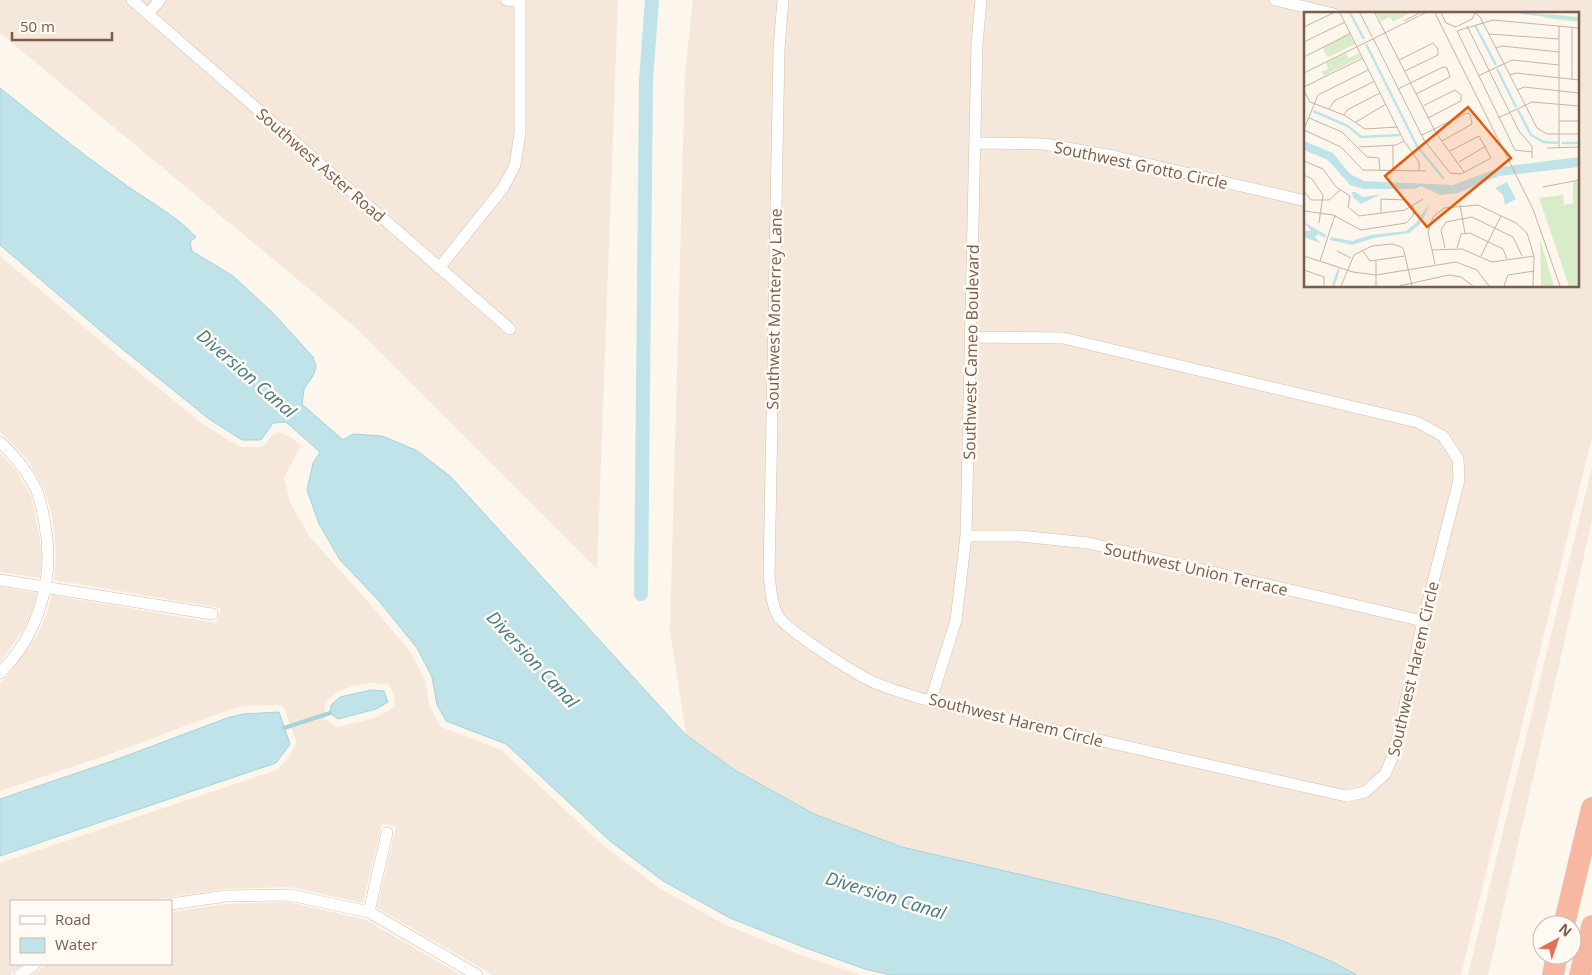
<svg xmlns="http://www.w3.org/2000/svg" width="1592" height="975" font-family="'Open Sans',sans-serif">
	<rect width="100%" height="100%" fill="#fdf6ec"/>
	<path fill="#f5e8da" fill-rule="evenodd" d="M 0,0 L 618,0 L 597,569 L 355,327 L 0,33 Z
		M 693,0 L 1592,0 L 1592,437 L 1461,975 L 1357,975 L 1331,961 L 1278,939 L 1219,921 L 902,847 L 814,814 L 735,770 L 686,735 L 670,630 L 685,73 ZM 1306,14 L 1578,14 L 1578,286 L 1306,286 Z
		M 0,256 L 110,349 L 204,425 L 240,447 L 262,447 L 274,434 L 279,432 L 291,437 L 301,446 L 284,477 L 291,505 L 310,537 L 372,606 L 411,653 L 425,680 L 430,707 L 441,727 L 501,750 L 604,846 L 659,888 L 726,925 L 800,955 L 860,975 L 493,975 L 377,908 L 396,826 L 382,824 L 363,903 L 291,887 L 225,889 L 157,899 L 152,901 L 11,901 L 11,964 L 24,964 L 10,975 L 0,975 L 0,863 L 277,770 L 289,757 L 297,743 L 283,706 L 273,705 L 243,706 L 225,711 L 113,753 L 0,791 L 0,683 L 10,673 L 38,634 L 47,613 L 52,595 L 216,623 L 221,608 L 54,580 L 56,554 L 54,530 L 50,507 L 44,489 L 27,459 L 0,431 ZM 372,683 L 388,684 L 391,688 L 395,699 L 395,706 L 391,709 L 377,717 L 339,727 L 335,727 L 324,718 L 325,703 L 336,692 L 353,686 Z
		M 0,453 L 15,469 L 31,496 L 39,533 L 42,556 L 40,578 L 0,572 Z
		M 1592,467 L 1592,521 L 1488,975 L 1468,975 Z
		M 0,587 L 37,593 L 33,609 L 25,627 L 0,663 Z
		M 289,902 L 366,920 L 461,975 L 32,975 L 48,964 L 171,964 L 171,912 L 226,904 Z"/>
	<path fill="#bfe3e8" stroke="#a5d3da" d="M 0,88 C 39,119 78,151 119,180 C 144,199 175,214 196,237 L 190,242 L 192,251 L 233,276 L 274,314 L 313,357 L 316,366 L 314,374 L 304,389 L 302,404 L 343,440 L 353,434 L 382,436 L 416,450 L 450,476 L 686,735 L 735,770 L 814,814 L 902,847 L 1219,921 L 1278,939 L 1331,961 L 1357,975 L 890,975 L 865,969 L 803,947 L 730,918 L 663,881 L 610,841 L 506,744 L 446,721 L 437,705 L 432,677 L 417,648 L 378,600 L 340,560 L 319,524 L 307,490 L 313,463 L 320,452 L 286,422 L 273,423 L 261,440 L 242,440 L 209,419 L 115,343 L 0,245 Z
		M 371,690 L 384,691 L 388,702 L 376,709 L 338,719 L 330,713 L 331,705 L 340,697 Z
		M 279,712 L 290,744 L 276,763 L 0,856 L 0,799 L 115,760 L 227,718 L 243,714 Z"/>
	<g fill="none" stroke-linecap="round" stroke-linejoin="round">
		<path stroke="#a5d3da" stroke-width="4" d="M 284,728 L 330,713"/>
		<path stroke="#bfe3e8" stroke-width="14" d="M 641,594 L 646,80 L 652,0"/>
		<g stroke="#d1beb0" stroke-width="12">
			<path id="minor" d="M 132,0 L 510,329
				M 506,0 L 520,1
				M 783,0 L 779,49 L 769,576 C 771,589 771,604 778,616 C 786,630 861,678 878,684 C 926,703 978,712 1028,724 C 1134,749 1240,772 1346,796 L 1365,792 L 1385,774 L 1395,752 L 1423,621 L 1459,480 L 1458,459 L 1443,436 L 1417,422 L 1063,338 L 971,337
				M 1275,0 L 1334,14
				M 149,13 L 160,0
				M 975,143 L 1044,144 L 1113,156 L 1306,201
				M 439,268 L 503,188 L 515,165 L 520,133 L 520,0
				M 0,442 C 15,456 28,472 37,491 C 41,502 43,513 45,525 C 55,578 39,634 0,673
				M 966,536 L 1020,536 L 1088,543 L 1423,621
				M 0,580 L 212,614
				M 931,700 L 956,620 L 966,536 L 977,44 L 981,0
				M 171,904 L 226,896 L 290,895 L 369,912 L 477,975
				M 369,912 L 387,833
				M 20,975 L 35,964"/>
		</g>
		<g stroke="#dad1cd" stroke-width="22">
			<path id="motorway" d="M 1564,925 L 1592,808
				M 1553,975 L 1557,955
				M 1580,975 L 1592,926"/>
		</g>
		<use href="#minor" stroke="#fff" stroke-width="11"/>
		<use href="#motorway" stroke="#f7b7a3" stroke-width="21"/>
	</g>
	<g text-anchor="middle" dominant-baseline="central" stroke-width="5" stroke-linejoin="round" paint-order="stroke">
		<g font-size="16" fill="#7a5c4d" stroke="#fffaf3">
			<text transform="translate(321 165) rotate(41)">Southwest Aster Road</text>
			<text transform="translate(1141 165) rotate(12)">Southwest Grotto Circle</text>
			<text transform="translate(774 309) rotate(-89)">Southwest Monterrey Lane</text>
			<text transform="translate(971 352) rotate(-89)">Southwest Cameo Boulevard</text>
			<text transform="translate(1196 569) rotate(13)">Southwest Union Terrace</text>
			<text transform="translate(1413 669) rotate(-77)">Southwest Harem Circle</text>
			<text transform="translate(1016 720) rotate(14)">Southwest Harem Circle</text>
		</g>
		<g font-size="18" font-style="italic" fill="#437c86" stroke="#fffaf3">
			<text transform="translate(247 373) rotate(41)">Diversion Canal</text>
			<text transform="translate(533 659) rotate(47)">Diversion Canal</text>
			<text transform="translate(886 895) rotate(17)">Diversion Canal</text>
		</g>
	</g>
	<g transform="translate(1304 12)">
		<rect width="275" height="275" fill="#fdf6ec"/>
		<path d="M 73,1 L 106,1 L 89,10 L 86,5 L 77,9 ZM 245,2 L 275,5 L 275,10 L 240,6 ZM 45,22 L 51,32 L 25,45 L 21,41 L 19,35 ZM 42,41 L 45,46 L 55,41 L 57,45 L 20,64 L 18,59 L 24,57 L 22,51 ZM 275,169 L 275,274 L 265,274 L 235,186 L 259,183 L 260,193 L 269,191 L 269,170 ZM 236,225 L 237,230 L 250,274 L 237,274 Z" fill="#d8ecc9"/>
		<path d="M 0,129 L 29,141 L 46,162 L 60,169 L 149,173 L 197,155 L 275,145 L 275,155 L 195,164 L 154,181 L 136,183 L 117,174 L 110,177 L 59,177 L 46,173 L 24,148 L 0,138 ZM 203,170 L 212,187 L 201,193 L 199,183 L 191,176 ZM 51,180 L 59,185 L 78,182 L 57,192 L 49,185 L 48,180 ZM 127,190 L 117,211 L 105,221 L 70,226 L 48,233 L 26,228 L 27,225 L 48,229 L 67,223 L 102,219 L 111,212 ZM 0,210 L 22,223 L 21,226 L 14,222 L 11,225 L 16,231 L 0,225 L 0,219 L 7,219 Z" fill="#bfe3e8"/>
		<path fill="none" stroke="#bfe3e8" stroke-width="2.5" d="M 46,1 L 60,27M 217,1 L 275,7M 171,13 L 192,53M 62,32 L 113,134 L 140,167M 193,57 L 212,95M 214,98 L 227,123 L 240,130 L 254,131M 9,99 L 44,114 L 57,125 L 96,123M 258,131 L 275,131M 29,274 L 35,257"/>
		<path fill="none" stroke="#c5b3a7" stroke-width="1" d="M 36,1 L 100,129 L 115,150 L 115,159M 56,1 L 68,25M 71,1 L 132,121 L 160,160M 131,1 L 229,197 L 256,274M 137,1 L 142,11 L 152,15 L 168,7 L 171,1M 171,1 L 176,5 L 233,116 L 243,122 L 275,122M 100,9 L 115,1M 163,14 L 215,119 L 228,134 L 228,146M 0,15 L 29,1M 268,15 L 268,68M 185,22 L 255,27M 69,26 L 120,128 L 146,161 L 157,162 L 187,146 L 175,124 L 146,139M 0,30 L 41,10M 192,36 L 198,34 L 255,40M 0,45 L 47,21M 95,48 L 129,31 L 134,37 L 134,43 L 101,59M 0,61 L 121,1M 206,63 L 212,61 L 275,68M 174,64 L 208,48 L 255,53M 0,75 L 59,46M 94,77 L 139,55 L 143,56 L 146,65 L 112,82M 213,78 L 220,75 L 275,81M 0,79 L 6,90 L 40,103 L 61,117 L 93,115M 119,94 L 151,78 L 157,83 L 157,89 L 124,106M 25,97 L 30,89 L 71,69M 40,103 L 43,98 L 76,81M 5,106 L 38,120 L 63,145 L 75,146 L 76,159M 194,106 L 228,90 L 275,94M 255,109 L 275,109M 52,110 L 82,92M 0,117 L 14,83 L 64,58M 0,118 L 37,135 L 59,158 L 122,159M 118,123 L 163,101 L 166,102 L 168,112 L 138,129M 55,135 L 92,133 L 100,129M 255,135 L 255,14M 243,136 L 275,135M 228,140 L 211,138 L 153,19 L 189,8 L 275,16M 0,149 L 19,157 L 32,175 L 46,184 L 44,195 L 55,204 L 101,198 L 119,187M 155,150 L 182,134M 89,159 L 89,133M 0,163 L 8,167 L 19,183 L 15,211M 239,175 L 275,168M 0,179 L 7,188 L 25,188 L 36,178M 156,193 L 161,221M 0,199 L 29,203 L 57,218 L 102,211 L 109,204 L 110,196 L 102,188 L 77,187 L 77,201M 141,236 L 137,218 L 142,210 L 168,205 L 209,225 L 218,244M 153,236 L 157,222 L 166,221 L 199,237 L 203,247M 58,238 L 66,249 L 101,244M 128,238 L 158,237 L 188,250 L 230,244M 33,239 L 47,246M 0,244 L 49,260 L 72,263 L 152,250 L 173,258 L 185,274M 177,244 L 197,204M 16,249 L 31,203M 131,252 L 124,220 L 129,205 L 140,196 L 174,193 L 212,211 L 223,221 L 230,244 L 229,274M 0,258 L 20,265 L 20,274M 37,274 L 50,243 L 68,234 L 88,232 L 98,235 L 100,239 L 108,274M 72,274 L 72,249M 95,274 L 145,263 L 157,265 L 169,274M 200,274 L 204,263 L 230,259"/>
		<path fill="#e8590c" fill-opacity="0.15" stroke="#e8590c" stroke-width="2.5" d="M 164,95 L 207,146 L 123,215 L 81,164 Z"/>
		<rect width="275" height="275" fill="none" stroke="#7a5c4d" stroke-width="2.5"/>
	</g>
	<rect x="10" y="900" width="162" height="65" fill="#fffaf3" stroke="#cabbb1"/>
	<rect x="20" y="916" width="25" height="8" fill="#ffffff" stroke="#cabbb1"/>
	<text x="55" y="925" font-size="15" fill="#7a5c4d">Road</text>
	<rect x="20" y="938" width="25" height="15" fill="#bfe3e8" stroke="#cabbb1"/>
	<text x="55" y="950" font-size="15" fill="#7a5c4d">Water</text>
	<g transform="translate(1557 940) rotate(40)"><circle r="24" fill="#fffaf3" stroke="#cabbb1"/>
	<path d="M0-4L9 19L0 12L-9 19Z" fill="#e76f51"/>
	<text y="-8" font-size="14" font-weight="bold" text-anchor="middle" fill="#7a5c4d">N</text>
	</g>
	<path d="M12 32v8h100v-8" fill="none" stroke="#7a5c4d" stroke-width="2.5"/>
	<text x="20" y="32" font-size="15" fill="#7a5c4d" stroke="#fffaf3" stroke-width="4" paint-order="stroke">50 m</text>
</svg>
